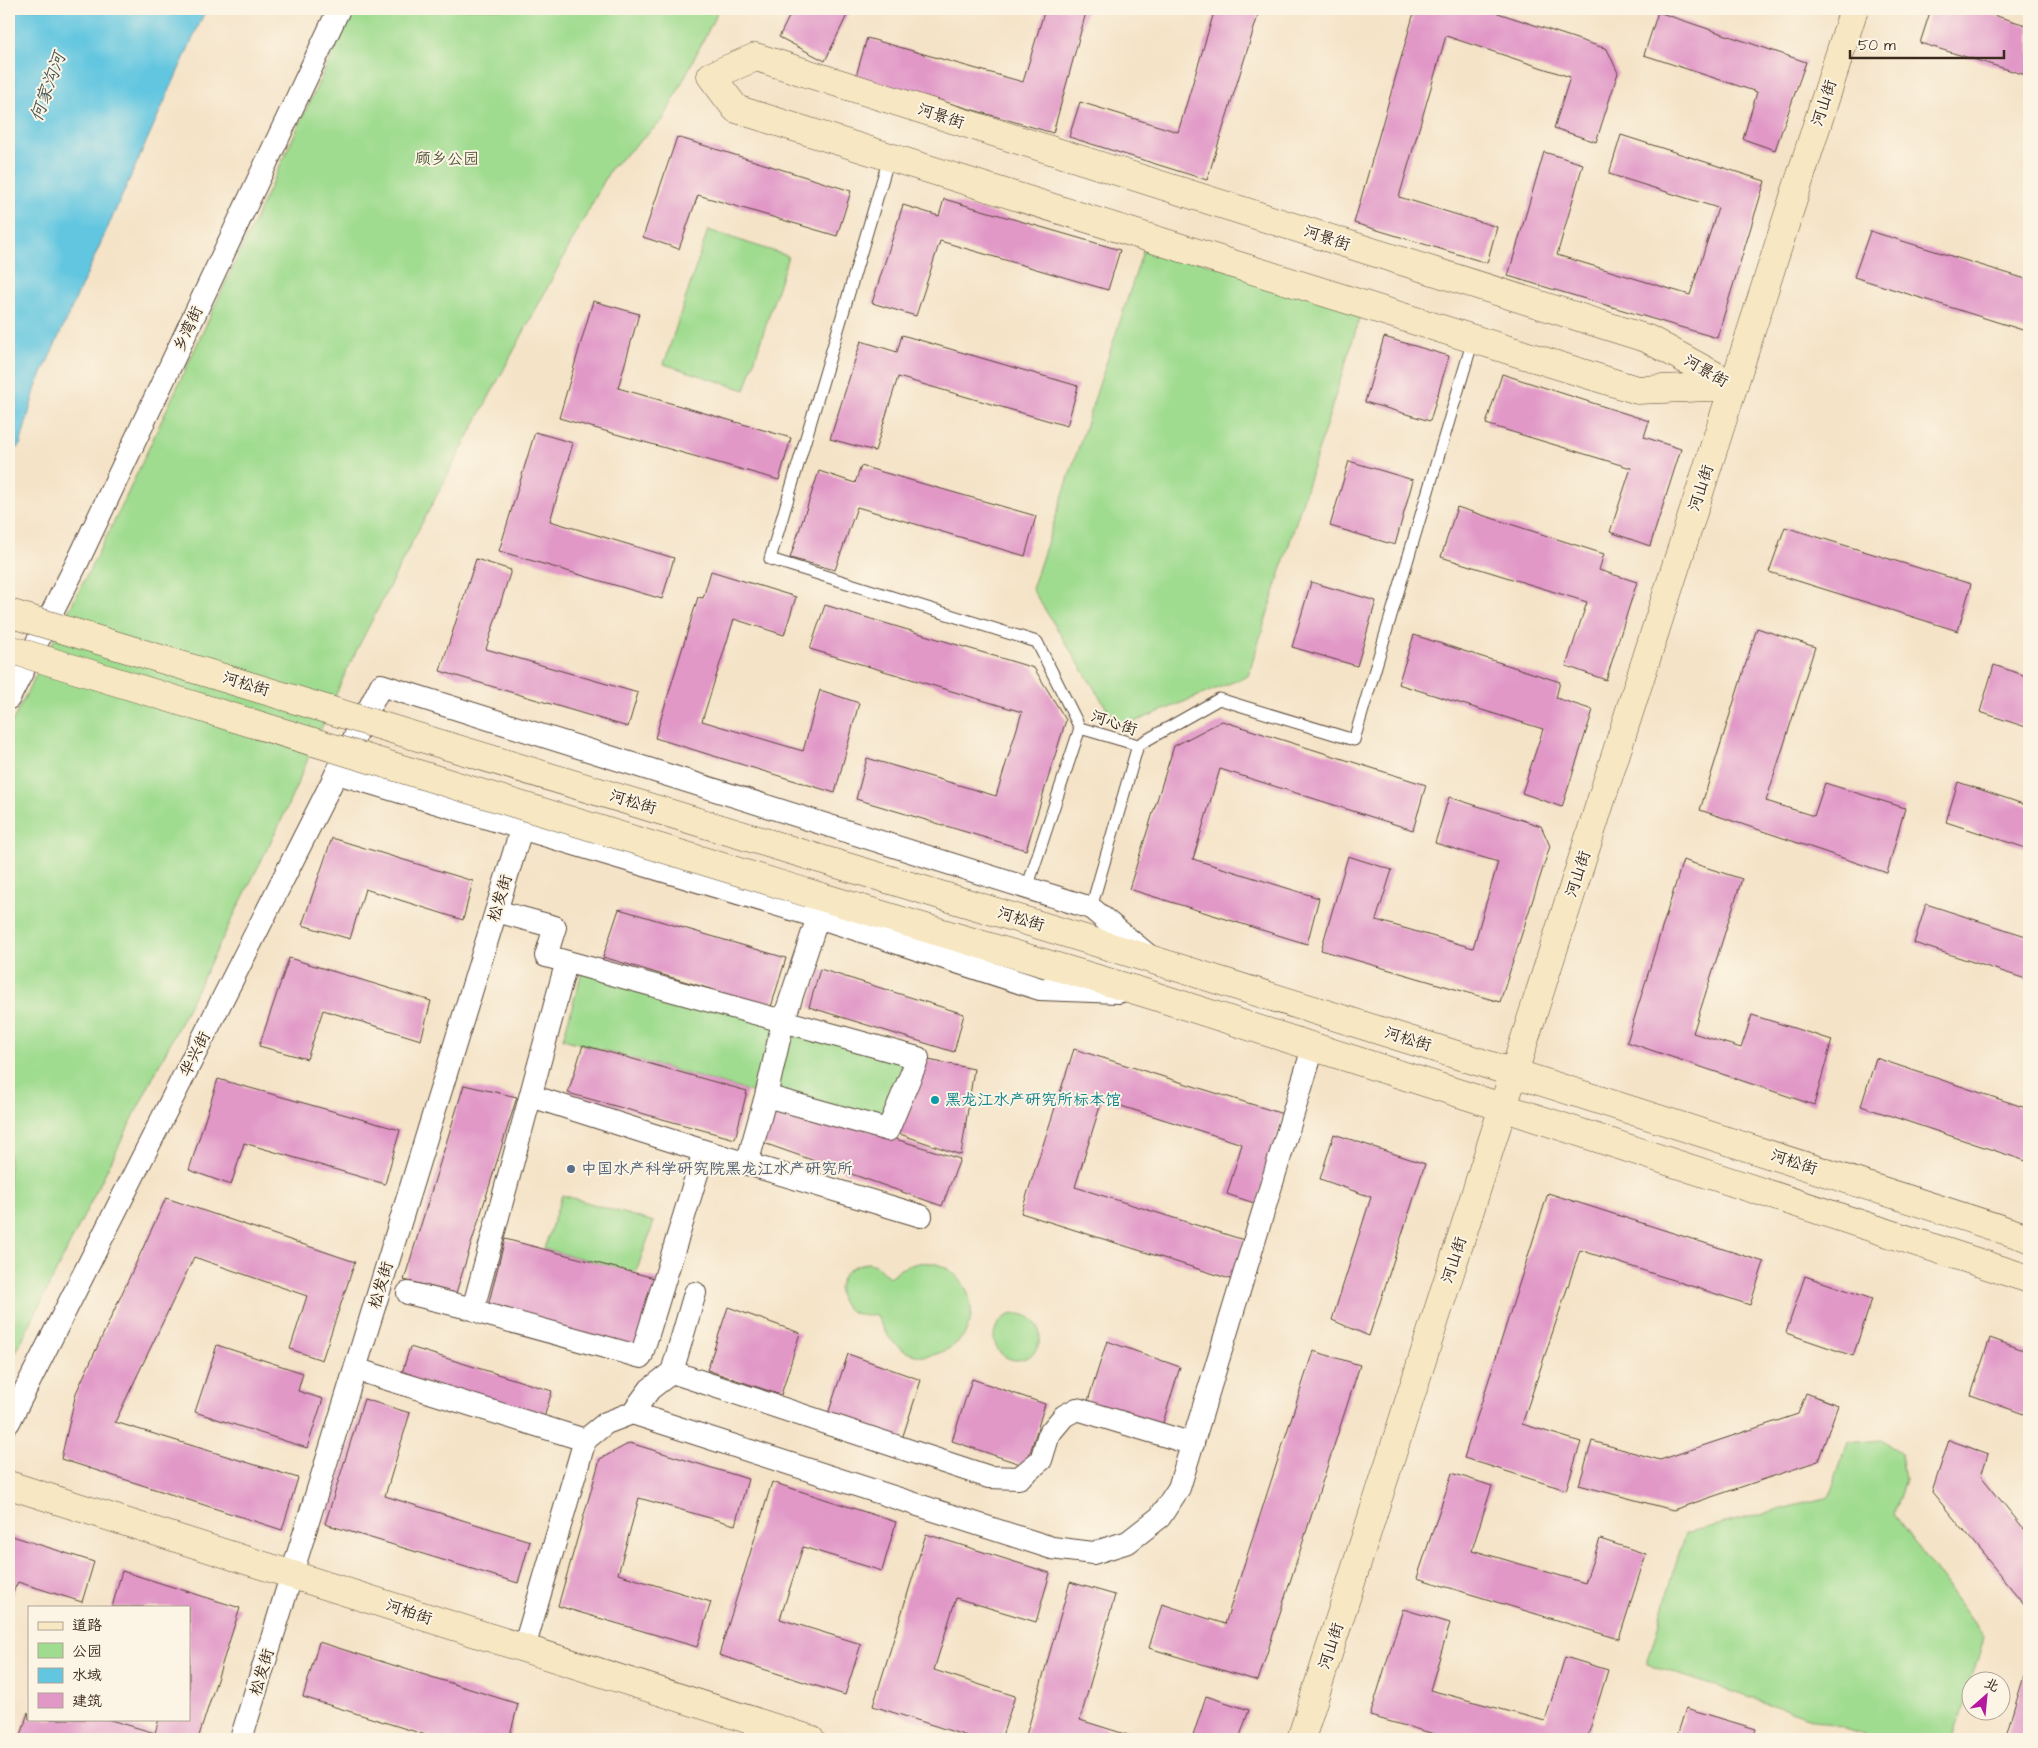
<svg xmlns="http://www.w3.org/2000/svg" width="2038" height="1748" font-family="'Architects Daughter','LXGW WenKai TC',sans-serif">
	<rect width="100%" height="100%" fill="#fcf5e5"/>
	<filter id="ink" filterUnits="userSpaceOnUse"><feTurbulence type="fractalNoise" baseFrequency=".02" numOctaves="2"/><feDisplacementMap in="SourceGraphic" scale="10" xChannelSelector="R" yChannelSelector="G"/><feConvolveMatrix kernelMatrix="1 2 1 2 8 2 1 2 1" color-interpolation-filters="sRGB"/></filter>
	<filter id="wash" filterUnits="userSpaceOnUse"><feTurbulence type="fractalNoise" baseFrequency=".0096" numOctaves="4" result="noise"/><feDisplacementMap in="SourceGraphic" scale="20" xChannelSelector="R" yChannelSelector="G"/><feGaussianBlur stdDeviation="1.12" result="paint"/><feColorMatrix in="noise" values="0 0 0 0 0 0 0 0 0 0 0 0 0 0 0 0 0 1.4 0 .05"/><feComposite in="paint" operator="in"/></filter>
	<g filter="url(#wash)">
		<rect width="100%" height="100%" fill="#f4e3c7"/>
		<path fill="#a0dc90" stroke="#6e8357" d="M 353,9 L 719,9 L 663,120 L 611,168 L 413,540 L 347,669 L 282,819 L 9,1366 L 9,728 L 120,510 Z
			M 708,230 L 788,256 L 745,390 L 664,364 Z
			M 1145,245 L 1362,310 L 1248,676 L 1119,728 L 1032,589 Z
			M 584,965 L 918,1058 L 888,1130 L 563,1039 Z
			M 562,1195 L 654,1222 L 636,1272 L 544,1249 Z
			M 868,1263 L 876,1265 L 889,1277 C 894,1274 899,1269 905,1267 C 960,1243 999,1323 946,1350 C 938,1354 929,1357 920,1356 C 895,1351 886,1336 876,1314 C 833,1324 824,1267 868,1263 Z
			M994 1337a23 23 0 1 1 46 0a23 23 0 1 1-46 0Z
			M 1881,1439 L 1901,1454 L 1905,1479 L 1894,1514 L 1984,1637 L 1953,1739 L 1876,1739 L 1647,1664 L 1685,1533 L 1829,1497 L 1848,1442 Z"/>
		<path fill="#62c6e0" stroke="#4e787f" d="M 9,9 L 206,9 L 36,387 L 20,445 L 9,456 Z"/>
		<g id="blocks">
			<path fill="#e198c7" d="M 793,9 L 850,9 L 825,61 L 779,37 Z
				M 1045,9 L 1087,9 L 1053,133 L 856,76 L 867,38 L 1023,82 Z
				M 1215,9 L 1260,9 L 1207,180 L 1069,137 L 1080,102 L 1178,132 Z
				M 1415,9 L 1486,9 L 1607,49 L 1618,73 L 1596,142 L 1554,128 L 1570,77 L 1446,36 L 1399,197 L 1497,227 L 1487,263 L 1354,223 Z
				M 1931,9 L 1974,9 L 2029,26 L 2029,76 L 1920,43 Z
				M 1658,12 L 1806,62 L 1775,150 L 1743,139 L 1757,92 L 1644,55 Z
				M 1621,135 L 1765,181 L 1717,338 L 1508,276 L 1544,152 L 1583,164 L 1557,255 L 1690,295 L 1718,208 L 1609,174 Z
				M 677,137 L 851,191 L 837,236 L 698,195 L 679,249 L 643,237 Z
				M 944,199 L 1120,250 L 1108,290 L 940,241 L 916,316 L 872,303 L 903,205 L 939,216 Z
				M 1870,231 L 2029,280 L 2029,332 L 1854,277 Z
				M 593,301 L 639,314 L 618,388 L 791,438 L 779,480 L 559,418 Z
				M 902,335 L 1078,386 L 1067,426 L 898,377 L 875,451 L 830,439 L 861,341 L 897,352 Z
				M 1384,337 L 1449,356 L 1430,421 L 1365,402 Z
				M 1502,374 L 1649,421 L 1644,437 L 1681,449 L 1650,546 L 1610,532 L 1631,468 L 1486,424 Z
				M 535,432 L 573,443 L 550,521 L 674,558 L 662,599 L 499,551 Z
				M 1349,461 L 1413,480 L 1395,545 L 1330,526 Z
				M 861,466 L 1036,516 L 1025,556 L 857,507 L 835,570 L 790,558 L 819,471 L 855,483 Z
				M 1457,507 L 1604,554 L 1599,570 L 1637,582 L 1606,680 L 1566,666 L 1587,602 L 1441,557 Z
				M 1785,527 L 1971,584 L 1958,631 L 1769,572 Z
				M 476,559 L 511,570 L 486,649 L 638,693 L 628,727 L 440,671 Z
				M 711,571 L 796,597 L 784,635 L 734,619 L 702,721 L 803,751 L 820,690 L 859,703 L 835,793 L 655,738 L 698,597 L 703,598 Z
				M 1311,582 L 1376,601 L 1357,666 L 1292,647 Z
				M 825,605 L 1034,668 L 1066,720 L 1026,850 L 856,799 L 867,758 L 996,796 L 1022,712 L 810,649 Z
				M 1757,628 L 1815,647 L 1766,801 L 1814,816 L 1825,783 L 1905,808 L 1887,873 L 1700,810 Z
				M 1414,635 L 1560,682 L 1556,698 L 1593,710 L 1562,807 L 1522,793 L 1543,729 L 1398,684 Z
				M 1994,665 L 2029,677 L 2029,728 L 1980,712 Z
				M 1222,721 L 1426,785 L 1413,830 L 1220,769 L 1193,859 L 1319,898 L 1307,944 L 1129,889 L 1174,746 Z
				M 1958,782 L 2029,806 L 2029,849 L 1946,822 Z
				M 1449,797 L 1541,826 L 1550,846 L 1500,1002 L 1321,950 L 1348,856 L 1392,870 L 1376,920 L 1473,948 L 1498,862 L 1435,843 Z
				M 332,838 L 473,881 L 463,920 L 365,889 L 350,939 L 302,925 Z
				M 1683,860 L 1742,879 L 1693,1033 L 1741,1048 L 1752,1015 L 1832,1040 L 1814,1105 L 1627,1042 Z
				M 1926,904 L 2029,937 L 2029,980 L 1914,943 Z
				M 619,909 L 786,958 L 771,1007 L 603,957 Z
				M 289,958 L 431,1001 L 421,1040 L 323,1010 L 307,1059 L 259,1046 Z
				M 820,969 L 964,1014 L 954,1052 L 809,1007 Z
				M 583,1045 L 747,1091 L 735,1139 L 568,1093 Z
				M 1074,1049 L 1283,1114 L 1257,1204 L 1227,1194 L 1242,1144 L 1102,1100 L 1075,1187 L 1244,1240 L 1233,1280 L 1021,1213 Z
				M 918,1058 L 974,1069 L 961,1155 L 888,1130 Z
				M 1876,1058 L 2029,1109 L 2029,1162 L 1861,1106 Z
				M 218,1079 L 400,1130 L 385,1184 L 244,1143 L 231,1185 L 189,1170 Z
				M 464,1085 L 517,1097 L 456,1293 L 404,1280 Z
				M 773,1101 L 960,1159 L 942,1206 L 761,1142 Z
				M 1334,1134 L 1425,1164 L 1369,1336 L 1332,1320 L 1371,1197 L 1320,1179 Z
				M 1548,1193 L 1764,1262 L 1750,1305 L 1580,1250 L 1522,1424 L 1581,1442 L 1566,1490 L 1464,1458 Z
				M 166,1198 L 355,1262 L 322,1360 L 290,1349 L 307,1296 L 194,1257 L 115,1422 L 298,1478 L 282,1530 L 61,1459 L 76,1393 Z
				M 505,1239 L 662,1280 L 638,1353 L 487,1310 Z
				M 1805,1276 L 1872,1299 L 1853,1356 L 1786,1333 Z
				M 728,1307 L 800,1333 L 781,1395 L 707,1370 Z
				M 1990,1338 L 2029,1352 L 2029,1416 L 1971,1395 Z
				M 1107,1341 L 1180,1367 L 1161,1429 L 1087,1404 Z
				M 217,1345 L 303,1373 L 298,1391 L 323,1399 L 307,1448 L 195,1412 Z
				M 410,1347 L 552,1391 L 543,1421 L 401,1376 Z
				M 1313,1351 L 1360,1365 L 1258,1681 L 1149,1648 L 1162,1604 L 1225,1624 Z
				M 848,1354 L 921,1380 L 901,1442 L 827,1417 Z
				M 972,1379 L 1045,1404 L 1026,1466 L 952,1441 Z
				M 1806,1393 L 1838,1405 L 1818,1461 L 1673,1510 L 1579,1485 L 1592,1441 L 1660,1460 L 1798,1414 Z
				M 364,1399 L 410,1413 L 385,1496 L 530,1541 L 518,1583 L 325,1524 Z
				M 1949,1440 L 1988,1454 L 1981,1476 L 2029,1535 L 2029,1610 L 1932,1492 Z
				M 630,1443 L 748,1479 L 735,1525 L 639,1498 L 618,1574 L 711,1602 L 697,1647 L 558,1606 L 600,1459 Z
				M 1452,1473 L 1492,1486 L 1472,1550 L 1585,1583 L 1600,1539 L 1646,1554 L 1619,1639 L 1417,1578 Z
				M 772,1482 L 896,1522 L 882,1571 L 803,1547 L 780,1619 L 861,1644 L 845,1695 L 719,1655 Z
				M 926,1534 L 1050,1573 L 1036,1622 L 956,1598 L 934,1670 L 1015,1696 L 1001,1739 L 976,1739 L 873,1706 Z
				M 9,1535 L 94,1562 L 82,1602 L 18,1582 L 9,1600 Z
				M 122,1571 L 240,1608 L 198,1739 L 20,1739 L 28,1712 L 29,1719 L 107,1719 L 155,1733 L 159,1719 L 189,1719 L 189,1607 L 112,1607 Z
				M 1070,1582 L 1115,1595 L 1080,1720 L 1141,1739 L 1025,1739 Z
				M 1403,1609 L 1450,1623 L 1430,1690 L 1545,1721 L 1565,1657 L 1608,1670 L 1587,1739 L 1452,1739 L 1370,1716 Z
				M 319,1642 L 518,1704 L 509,1739 L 439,1739 L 303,1697 Z
				M 2024,1676 L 2029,1678 L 2029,1739 L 2005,1739 Z
				M 1206,1696 L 1249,1710 L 1239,1739 L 1192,1739 Z
				M 1686,1708 L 1756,1729 L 1753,1739 L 1676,1739 Z"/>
		</g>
	</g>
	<g filter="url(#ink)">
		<use href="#blocks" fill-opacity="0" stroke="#574637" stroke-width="1"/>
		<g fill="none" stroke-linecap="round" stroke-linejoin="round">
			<g stroke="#574637" stroke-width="13">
				<path id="lane" d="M 889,158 L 770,559 L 1037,642 L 1080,728
					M 1138,745 L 1219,699 L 1354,740 L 1473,340
					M 1027,888 L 1080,728 L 1138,745 L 1091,908"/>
			</g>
			<g stroke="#574637" stroke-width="24">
				<path id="street" d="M 9,698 L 78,561 L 339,9
					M 337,773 L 818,917 L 1040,989 L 1119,992
					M 496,911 L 555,927 L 546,956 L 918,1058 L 888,1130 L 766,1096
					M 531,1096 L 704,1151 L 921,1216
					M 747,1164 L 766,1096 L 783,1022 L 818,917
					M 408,1293 L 473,1309 L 485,1314 L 641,1357 L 704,1151
					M 473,1309 L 563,975
					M 355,1369 L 585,1440 L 606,1423 L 632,1413 L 650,1389 L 672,1372 L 989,1477 L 1019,1478 L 1041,1460 L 1049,1434 L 1064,1416 L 1077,1409 L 1193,1444
					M 672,1372 L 695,1293
					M 632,1413 L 1052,1548 L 1093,1553 L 1128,1542 L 1160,1517 L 1179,1488 L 1313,1048
					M 9,1422 L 381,685 L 1091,908 L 1149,956
					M 524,1648 L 585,1440
					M 241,1739 L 521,830"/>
			</g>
			<g stroke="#574637" stroke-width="29">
				<path id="secondary" d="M 756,57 L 1648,339 L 1734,386 L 1637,390 L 736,109 L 711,76 Z
					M 817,858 C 1223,979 1626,1108 2029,1238
					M 808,893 L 1145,993 L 1502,1107 L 2029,1279
					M 9,1485 L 810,1739
					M 1301,1739 L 1854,9"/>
			</g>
			<use href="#lane" stroke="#fff" stroke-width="11"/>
			<use href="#street" stroke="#fff" stroke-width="22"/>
			<use href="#secondary" stroke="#f7e8c3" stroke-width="28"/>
			<g stroke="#574637" stroke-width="29" stroke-linecap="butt">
				<path id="secondary-bridge" d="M 9,613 L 817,858
					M 9,649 L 808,893"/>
			</g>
			<use href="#secondary-bridge" stroke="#f7e8c3" stroke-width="28"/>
		</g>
	</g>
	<circle fill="#0f9aa8" stroke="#fcf5e5" stroke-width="2" cx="935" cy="1100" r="5"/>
	<circle fill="#5c6f8a" stroke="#fcf5e5" stroke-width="2" cx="571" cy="1169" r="5"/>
	<g text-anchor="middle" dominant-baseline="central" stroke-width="4" stroke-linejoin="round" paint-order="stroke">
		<g font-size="16" fill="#3b2a1e" stroke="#fcf5e5">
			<text transform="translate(1824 103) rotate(-72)">河山街</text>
			<text transform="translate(941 116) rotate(18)">河景街</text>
			<text transform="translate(1327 238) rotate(18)">河景街</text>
			<text transform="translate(188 329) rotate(-65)">乡湾街</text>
			<text transform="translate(1706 371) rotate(30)">河景街</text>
			<text transform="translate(1701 488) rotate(-72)">河山街</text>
			<text transform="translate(246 684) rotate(17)">河松街</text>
			<text transform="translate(1114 723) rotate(18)">河心街</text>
			<text transform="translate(633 802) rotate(17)">河松街</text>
			<text transform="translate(1578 874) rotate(-72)">河山街</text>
			<text transform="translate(500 898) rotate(-73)">松发街</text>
			<text transform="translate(1021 919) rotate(17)">河松街</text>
			<text transform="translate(1408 1039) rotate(17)">河松街</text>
			<text transform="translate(195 1054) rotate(-63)">华兴街</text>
			<text transform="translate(1794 1162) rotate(18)">河松街</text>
			<text transform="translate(1454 1260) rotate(-72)">河山街</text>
			<text transform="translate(381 1285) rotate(-73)">松发街</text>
			<text transform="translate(409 1612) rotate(18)">河柏街</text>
			<text transform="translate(1331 1646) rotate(-72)">河山街</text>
			<text transform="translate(262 1672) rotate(-73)">松发街</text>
		</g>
		<g font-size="16" fill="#54563a" stroke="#fcf5e5">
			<text x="447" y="159">顾乡公园</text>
		</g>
		<g font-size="16" fill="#0d838f" stroke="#fcf5e5" text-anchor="start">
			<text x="945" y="1100">黑龙江水产研究所标本馆</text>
		</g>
		<g font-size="16" fill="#4e5e75" stroke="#fcf5e5" text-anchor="start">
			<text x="581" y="1169">中国水产科学研究院黑龙江水产研究所</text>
		</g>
		<g font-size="18" font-style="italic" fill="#475958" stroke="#fcf5e5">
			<text transform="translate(48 87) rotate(-70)">何家沟河</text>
		</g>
	</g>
	<rect width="2038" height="1748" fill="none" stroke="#fcf5e5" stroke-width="30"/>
	<rect x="28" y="1606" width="162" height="115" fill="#fcf5e5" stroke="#afa495"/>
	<rect x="38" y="1622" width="25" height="8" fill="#f7e8c3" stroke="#afa495"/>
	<text x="72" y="1630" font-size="15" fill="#3b2a1e">道路</text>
	<rect x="38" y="1643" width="25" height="15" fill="#a0dc90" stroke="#afa495"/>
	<text x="72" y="1656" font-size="15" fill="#3b2a1e">公园</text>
	<rect x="38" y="1668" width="25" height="15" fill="#62c6e0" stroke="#afa495"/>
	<text x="72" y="1680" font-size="15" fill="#3b2a1e">水域</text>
	<rect x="38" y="1693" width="25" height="15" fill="#e198c7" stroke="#afa495"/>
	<text x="72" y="1706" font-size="15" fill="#3b2a1e">建筑</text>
	<g transform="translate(1986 1696) rotate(27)"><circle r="24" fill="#fcf5e5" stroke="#afa495"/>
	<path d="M0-4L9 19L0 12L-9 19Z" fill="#b5179e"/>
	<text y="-8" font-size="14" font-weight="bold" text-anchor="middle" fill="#3b2a1e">北</text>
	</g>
	<path d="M1850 50v8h154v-8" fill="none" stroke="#3b2a1e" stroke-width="2.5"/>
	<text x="1858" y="50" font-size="15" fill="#3b2a1e" stroke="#fcf5e5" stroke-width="4" paint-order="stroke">50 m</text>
</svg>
